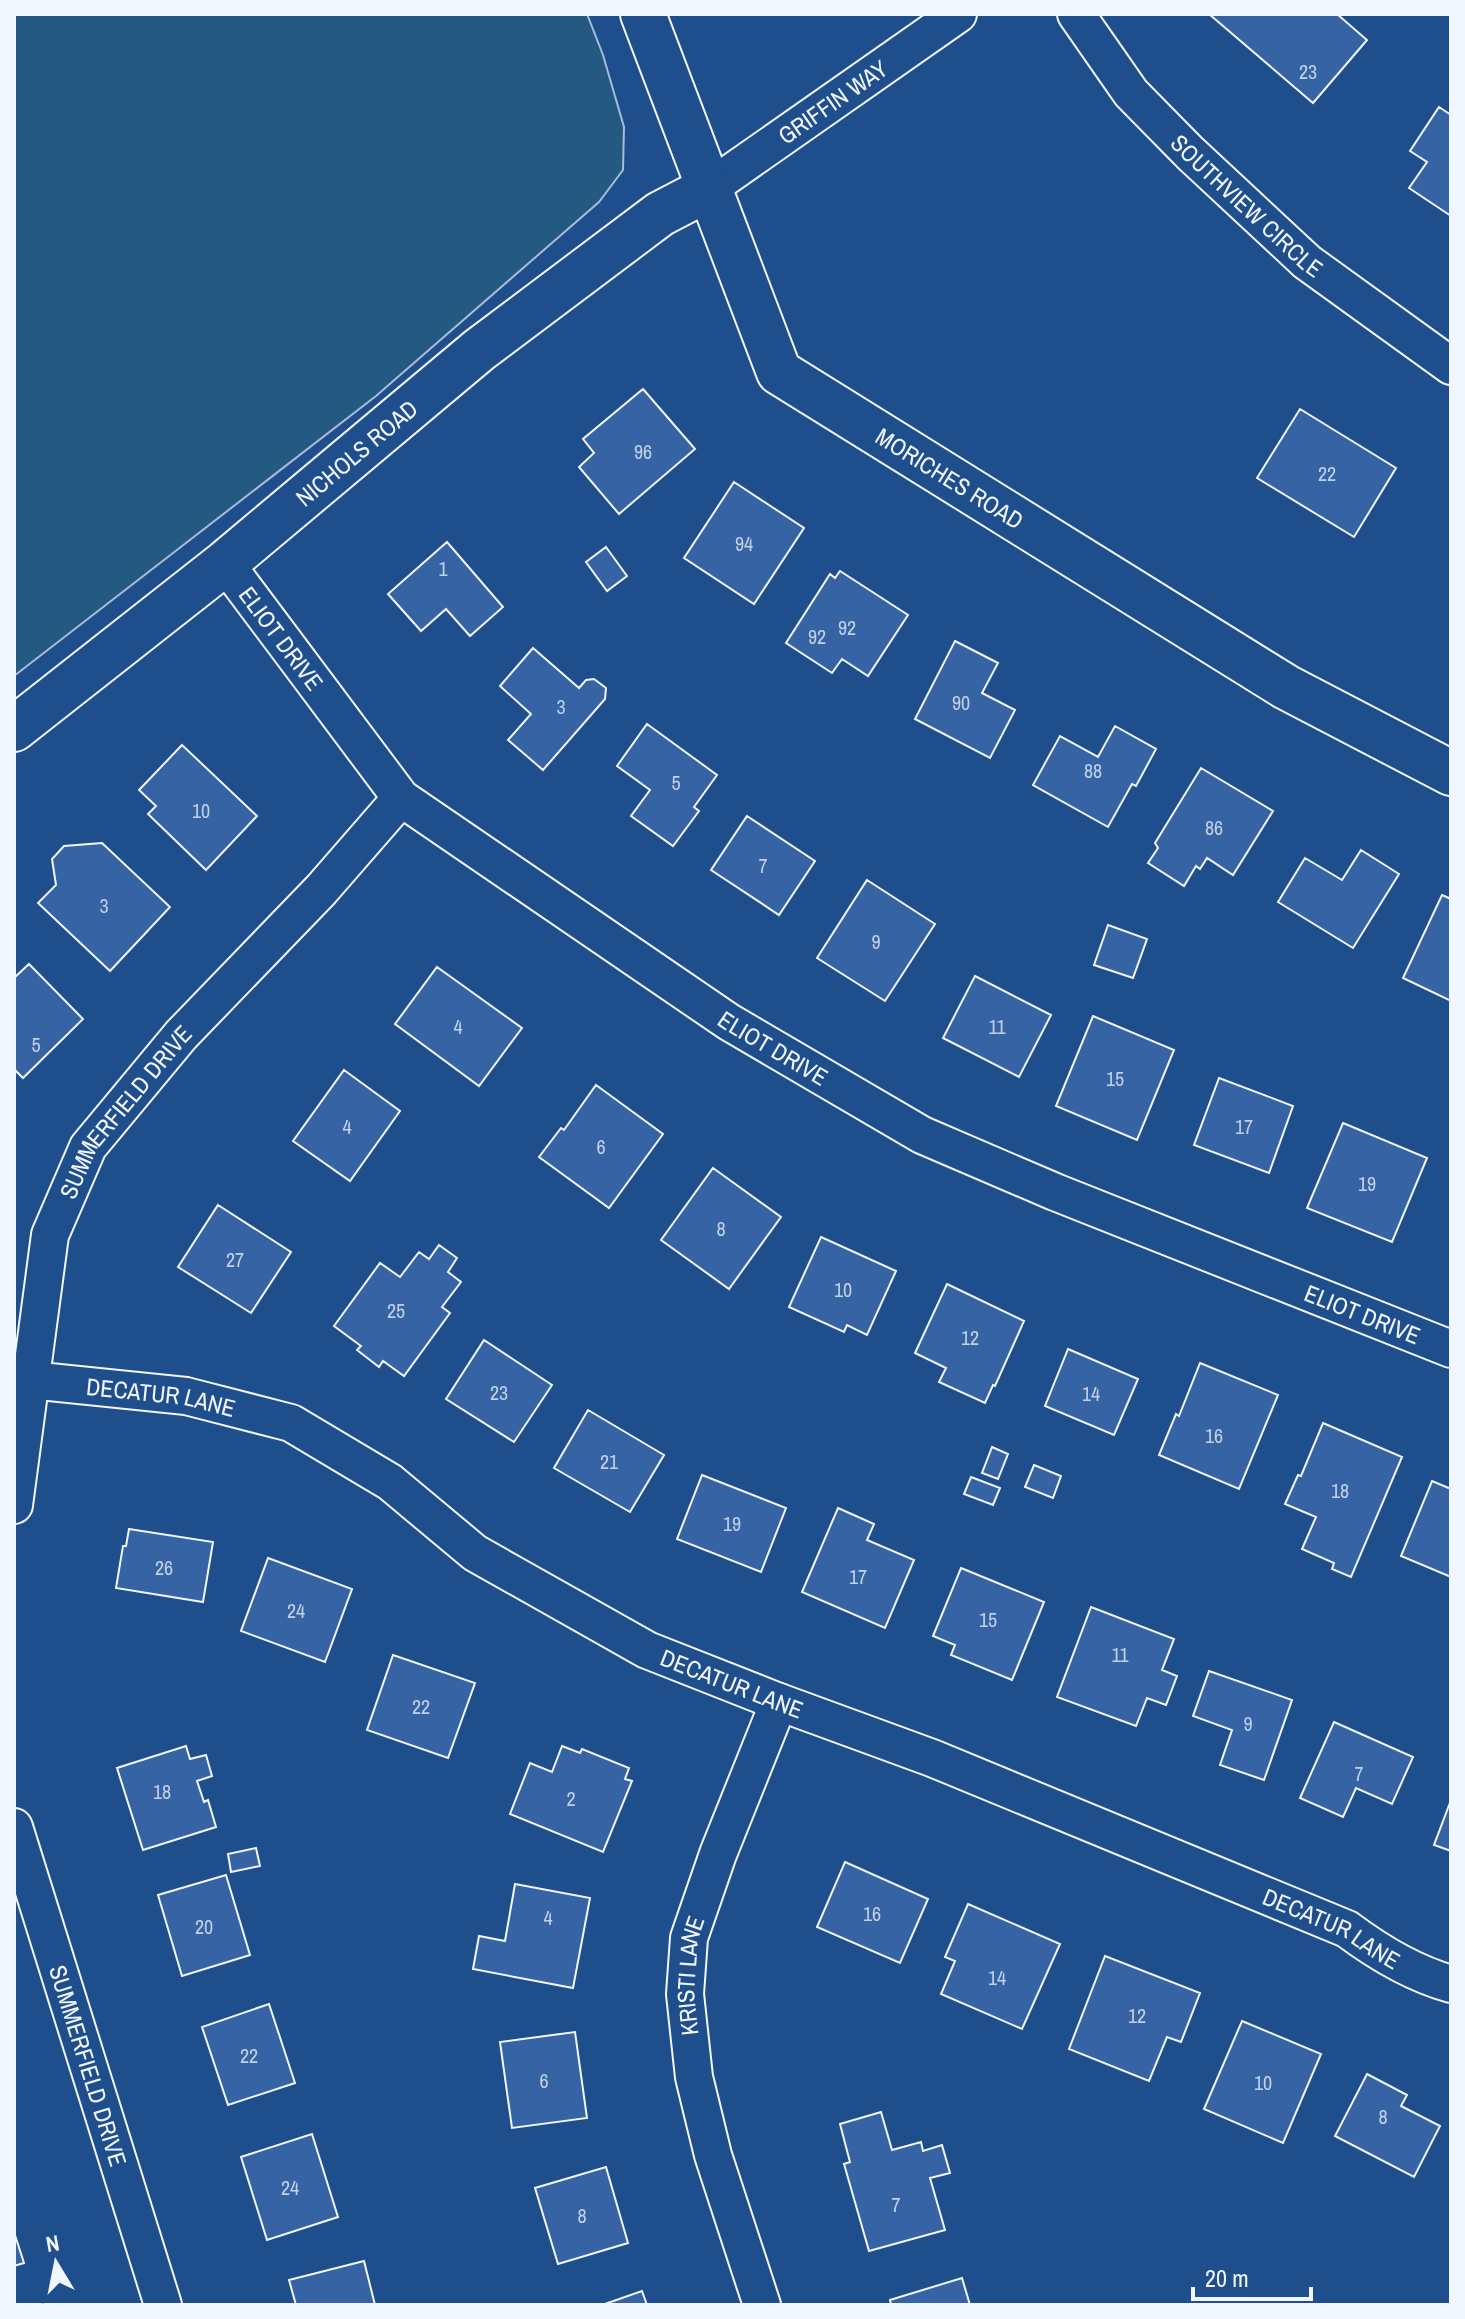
<svg xmlns="http://www.w3.org/2000/svg" width="1465" height="2319" font-family="'Archivo Narrow',sans-serif">
	<rect width="100%" height="100%" fill="#1f4e8c"/>
	<path fill="#245a82" stroke="#a8bbd7" stroke-width="2" d="M 14,14 L 587,14 L 603,55 L 624,127 L 623,170 L 599,202 L 376,396 L 14,676 Z"/>
	<path fill="#3563a3" stroke="#f2f6ff" stroke-width="2" d="M 1209,14 L 1337,14 L 1367,40 L 1313,103 Z
		M 1439,107 L 1451,115 L 1451,216 L 1409,188 L 1427,162 L 1410,151 Z
		M 643,389 L 695,449 L 619,514 L 579,467 L 594,453 L 583,439 Z
		M 1300,409 L 1396,468 L 1354,537 L 1257,478 Z
		M 734,482 L 804,528 L 754,604 L 684,558 Z
		M 447,542 L 503,607 L 470,636 L 446,609 L 421,631 L 388,594 Z
		M 606,547 L 627,576 L 607,591 L 586,562 Z
		M 840,571 L 908,615 L 868,676 L 842,659 L 832,673 L 786,643 L 830,574 L 835,578 Z
		M 955,641 L 998,663 L 982,693 L 1015,710 L 990,758 L 915,719 Z
		M 533,648 L 579,688 L 586,680 L 594,679 L 606,688 L 605,699 L 543,770 L 508,740 L 531,714 L 500,686 Z
		M 647,724 L 717,775 L 694,807 L 699,811 L 673,846 L 631,816 L 650,790 L 617,766 Z
		M 1115,726 L 1156,749 L 1136,786 L 1132,784 L 1108,827 L 1033,785 L 1060,736 L 1098,757 Z
		M 182,745 L 257,816 L 206,870 L 148,814 L 156,806 L 139,790 Z
		M 1201,768 L 1273,811 L 1233,875 L 1207,858 L 1200,869 L 1196,866 L 1184,886 L 1148,863 L 1158,848 L 1155,843 Z
		M 747,816 L 815,861 L 779,915 L 711,870 Z
		M 102,843 L 170,907 L 110,971 L 38,903 L 56,885 L 52,859 L 64,846 Z
		M 1361,850 L 1399,874 L 1353,948 L 1278,902 L 1305,858 L 1342,880 Z
		M 867,880 L 935,924 L 885,1001 L 817,958 Z
		M 1442,895 L 1451,899 L 1451,1001 L 1403,978 Z
		M 1108,925 L 1147,939 L 1133,978 L 1094,965 Z
		M 29,964 L 83,1019 L 23,1078 L 14,1069 L 14,978 Z
		M 437,967 L 522,1028 L 479,1086 L 395,1024 Z
		M 975,976 L 1051,1015 L 1019,1077 L 943,1038 Z
		M 1093,1016 L 1174,1050 L 1137,1140 L 1056,1106 Z
		M 344,1070 L 400,1111 L 350,1181 L 293,1141 Z
		M 1219,1078 L 1293,1106 L 1269,1173 L 1194,1145 Z
		M 596,1085 L 663,1134 L 609,1208 L 539,1157 L 561,1128 L 564,1130 Z
		M 1343,1123 L 1427,1158 L 1392,1242 L 1307,1208 Z
		M 713,1168 L 781,1217 L 729,1289 L 661,1240 Z
		M 218,1205 L 291,1252 L 251,1313 L 178,1267 Z
		M 821,1237 L 896,1271 L 867,1335 L 847,1325 L 844,1332 L 789,1307 Z
		M 439,1245 L 457,1258 L 448,1272 L 461,1282 L 442,1307 L 450,1313 L 404,1376 L 383,1361 L 379,1367 L 357,1350 L 361,1346 L 334,1326 L 380,1263 L 400,1277 L 419,1252 L 429,1259 Z
		M 947,1284 L 1024,1321 L 995,1386 L 993,1385 L 985,1403 L 939,1382 L 946,1368 L 915,1353 Z
		M 484,1340 L 552,1385 L 514,1442 L 446,1399 Z
		M 1068,1349 L 1138,1379 L 1114,1435 L 1045,1406 Z
		M 1200,1363 L 1278,1395 L 1239,1489 L 1159,1455 L 1176,1414 L 1179,1416 Z
		M 588,1410 L 664,1455 L 630,1512 L 554,1468 Z
		M 1323,1423 L 1402,1457 L 1351,1577 L 1332,1569 L 1334,1563 L 1302,1549 L 1316,1517 L 1285,1504 L 1298,1475 L 1301,1476 Z
		M 992,1447 L 1008,1454 L 998,1479 L 982,1473 Z
		M 1034,1465 L 1061,1476 L 1053,1498 L 1025,1487 Z
		M 702,1475 L 786,1508 L 761,1572 L 677,1539 Z
		M 971,1477 L 1000,1488 L 993,1505 L 964,1494 Z
		M 1432,1481 L 1451,1489 L 1451,1577 L 1401,1556 Z
		M 838,1508 L 874,1524 L 867,1540 L 914,1560 L 885,1628 L 802,1592 Z
		M 129,1529 L 213,1542 L 203,1602 L 116,1588 L 123,1546 L 126,1546 Z
		M 268,1558 L 352,1589 L 325,1662 L 241,1631 Z
		M 961,1568 L 1044,1602 L 1012,1680 L 951,1655 L 955,1645 L 933,1636 Z
		M 1091,1607 L 1174,1639 L 1162,1670 L 1177,1676 L 1166,1705 L 1147,1698 L 1136,1726 L 1057,1697 Z
		M 393,1655 L 475,1683 L 448,1758 L 367,1730 Z
		M 1209,1671 L 1292,1700 L 1264,1780 L 1220,1765 L 1232,1730 L 1193,1716 Z
		M 1334,1722 L 1413,1757 L 1392,1804 L 1356,1788 L 1343,1817 L 1300,1798 Z
		M 186,1746 L 190,1759 L 206,1755 L 212,1776 L 197,1781 L 204,1802 L 208,1800 L 216,1827 L 143,1850 L 117,1768 Z
		M 562,1746 L 580,1753 L 582,1749 L 629,1768 L 625,1779 L 632,1781 L 603,1852 L 510,1814 L 530,1763 L 552,1772 Z
		M 1451,1800 L 1451,1851 L 1434,1845 Z
		M 256,1848 L 260,1866 L 231,1872 L 228,1854 Z
		M 845,1862 L 928,1899 L 900,1963 L 817,1927 Z
		M 226,1875 L 250,1955 L 182,1976 L 158,1895 Z
		M 515,1884 L 590,1898 L 573,1988 L 473,1969 L 479,1936 L 505,1941 Z
		M 968,1904 L 1060,1944 L 1022,2029 L 941,1994 L 955,1961 L 945,1957 Z
		M 1105,1956 L 1200,1993 L 1181,2042 L 1167,2037 L 1149,2081 L 1069,2049 Z
		M 269,2004 L 295,2083 L 228,2105 L 202,2027 Z
		M 1242,2021 L 1321,2054 L 1283,2143 L 1204,2109 Z
		M 575,2032 L 587,2118 L 512,2128 L 500,2042 Z
		M 1367,2074 L 1407,2095 L 1401,2106 L 1440,2126 L 1414,2177 L 1335,2136 Z
		M 881,2112 L 892,2150 L 921,2142 L 923,2151 L 942,2145 L 950,2173 L 930,2178 L 945,2230 L 869,2251 L 844,2164 L 850,2162 L 840,2124 Z
		M 312,2134 L 338,2217 L 267,2240 L 241,2157 Z
		M 606,2167 L 628,2243 L 558,2264 L 535,2188 Z
		M 14,2232 L 24,2263 L 14,2266 Z
		M 364,2261 L 375,2305 L 296,2305 L 289,2280 Z
		M 962,2278 L 970,2305 L 891,2305 L 890,2300 Z
		M 642,2291 L 647,2305 L 602,2305 Z"/>
	<g fill="none" stroke-linecap="round" stroke-linejoin="round">
		<g stroke="#f2f6ff" stroke-width="40">
			<g id="street">
				<path id="s1" d="M 1076,14 L 1131,93 L 1190,153 L 1307,262 L 1451,366"/>
				<path id="s2" d="M 708,189 L 958,14"/>
				<path id="s3" d="M 225,563 L 401,798 L 729,1022 L 922,1135 L 1055,1192 L 1451,1349"/>
				<path id="s4" d="M 30,1380 L 186,1396 L 291,1423 L 390,1482 L 475,1553 L 647,1650 L 779,1702 L 932,1758 L 1347,1929 C 1379,1953 1412,1973 1451,1984"/>
				<path id="s5" d="M 14,1505 L 50,1235 L 88,1147 L 181,1035 L 321,890 L 401,798"/>
				<path id="s6" d="M 14,1827 L 163,2305"/>
				<path id="s7" d="M 762,2305 L 713,2155 L 694,2077 L 685,1994 L 689,1938 L 718,1854 L 779,1702"/>
			</g>
		</g>
		<g stroke="#f2f6ff" stroke-width="48">
			<g id="secondary">
				<path id="s8" d="M 643,14 L 779,372 L 1286,687 L 1451,773"/>
				<path id="s9" d="M 14,729 L 225,563 L 479,350 L 660,214 L 708,189"/>
			</g>
		</g>
		<use href="#street" stroke="#1f4e8c" stroke-width="36"/>
		<use href="#secondary" stroke="#1f4e8c" stroke-width="44"/>
	</g>
	<g text-anchor="middle" dominant-baseline="central" stroke-width="6" stroke-linejoin="round" paint-order="stroke">
		<g font-size="20" fill="#c3d1e8">
			<text x="1308" y="71">23</text>
			<text x="643" y="451">96</text>
			<text x="1327" y="473">22</text>
			<text x="744" y="543">94</text>
			<text x="443" y="568">1</text>
			<text x="847" y="627">92</text>
			<text x="817" y="636">92</text>
			<text x="961" y="702">90</text>
			<text x="561" y="706">3</text>
			<text x="1093" y="770">88</text>
			<text x="676" y="782">5</text>
			<text x="201" y="810">10</text>
			<text x="1214" y="827">86</text>
			<text x="763" y="865">7</text>
			<text x="104" y="905">3</text>
			<text x="876" y="941">9</text>
			<text x="458" y="1026">4</text>
			<text x="997" y="1026">11</text>
			<text x="36" y="1044">5</text>
			<text x="1115" y="1078">15</text>
			<text x="347" y="1126">4</text>
			<text x="1244" y="1126">17</text>
			<text x="601" y="1146">6</text>
			<text x="1367" y="1183">19</text>
			<text x="721" y="1228">8</text>
			<text x="235" y="1259">27</text>
			<text x="843" y="1289">10</text>
			<text x="396" y="1310">25</text>
			<text x="970" y="1337">12</text>
			<text x="499" y="1392">23</text>
			<text x="1091" y="1393">14</text>
			<text x="1214" y="1435">16</text>
			<text x="609" y="1461">21</text>
			<text x="1340" y="1490">18</text>
			<text x="732" y="1523">19</text>
			<text x="164" y="1567">26</text>
			<text x="858" y="1576">17</text>
			<text x="296" y="1610">24</text>
			<text x="988" y="1619">15</text>
			<text x="1120" y="1654">11</text>
			<text x="421" y="1706">22</text>
			<text x="1248" y="1723">9</text>
			<text x="1359" y="1773">7</text>
			<text x="162" y="1791">18</text>
			<text x="571" y="1798">2</text>
			<text x="872" y="1913">16</text>
			<text x="548" y="1917">4</text>
			<text x="204" y="1926">20</text>
			<text x="997" y="1977">14</text>
			<text x="1137" y="2015">12</text>
			<text x="249" y="2055">22</text>
			<text x="544" y="2080">6</text>
			<text x="1263" y="2082">10</text>
			<text x="1383" y="2116">8</text>
			<text x="290" y="2187">24</text>
			<text x="896" y="2204">7</text>
			<text x="582" y="2215">8</text>
		</g>
		<g font-size="24" fill="#f2f6ff" stroke="#1f4e8c">
			<text stroke="none"><textPath href="#s2" startOffset="152">GRIFFIN WAY</textPath></text>
			<text stroke="none"><textPath href="#s1" startOffset="258">SOUTHVIEW CIRCLE</textPath></text>
			<text stroke="none"><textPath href="#s9" startOffset="440">NICHOLS ROAD</textPath></text>
			<text stroke="none"><textPath href="#s8" startOffset="584">MORICHES ROAD</textPath></text>
			<text stroke="none"><textPath href="#s3" startOffset="94">ELIOT DRIVE</textPath></text>
			<text stroke="none"><textPath href="#s3" startOffset="742">ELIOT DRIVE</textPath></text>
			<text stroke="none"><textPath href="#s5" startOffset="418">SUMMERFIELD DRIVE</textPath></text>
			<text stroke="none"><textPath href="#s3" startOffset="1390">ELIOT DRIVE</textPath></text>
			<text stroke="none"><textPath href="#s4" startOffset="132">DECATUR LANE</textPath></text>
			<text stroke="none"><textPath href="#s4" startOffset="780">DECATUR LANE</textPath></text>
			<text stroke="none"><textPath href="#s4" startOffset="1428">DECATUR LANE</textPath></text>
			<text stroke="none"><textPath href="#s7" startOffset="340">KRISTI LANE</textPath></text>
			<text stroke="none"><textPath href="#s6" startOffset="250">SUMMERFIELD DRIVE</textPath></text>
		</g>
	</g>
	<rect width="1465" height="2319" fill="none" stroke="#f2f6ff" stroke-width="32"/>
	<g transform="translate(56 2263) rotate(350)" stroke="#1f4e8c" stroke-width="6" paint-order="stroke">
	<path d="M0-6L14 30L0 20L-14 30Z" fill="#f2f6ff"/>
	<text y="-12" font-size="22" font-weight="bold" text-anchor="middle" fill="#f2f6ff">N</text>
	</g>
	<path d="M1193 2287v12h118v-12" fill="none" stroke="#f2f6ff" stroke-width="4"/>
	<text x="1205" y="2287" font-size="24" fill="#f2f6ff" stroke="#1f4e8c" stroke-width="6" paint-order="stroke">20 m</text>
</svg>
